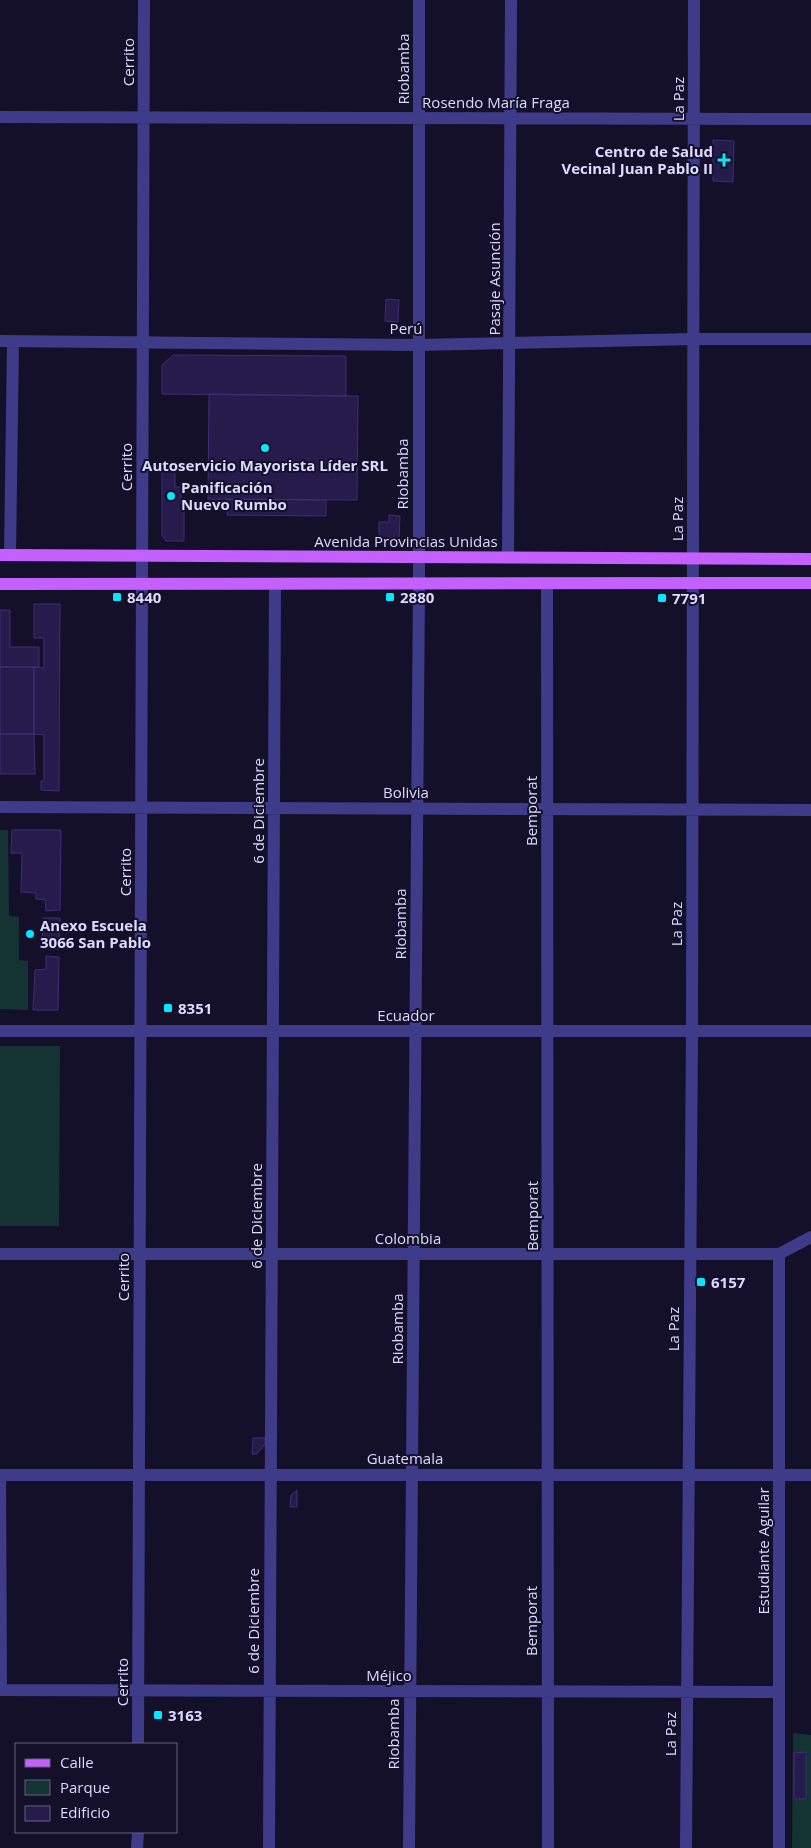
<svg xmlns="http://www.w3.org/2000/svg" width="811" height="1848" font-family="'Open Sans',sans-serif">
	<rect width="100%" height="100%" fill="#14102a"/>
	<path fill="#133432" d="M 0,830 L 8,830 L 9,916 L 19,917 L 19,960 L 28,961 L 28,1010 L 0,1009 Z
		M 0,1046 L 60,1046 L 59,1226 L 0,1226 Z
		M 793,1733 L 811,1735 L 811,1848 L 792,1848 Z"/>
	<path fill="#251c4b" stroke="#3c2e77" d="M 713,140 L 734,141 L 733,182 L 713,181 Z
		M 386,299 L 399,300 L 398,322 L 385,321 Z
		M 173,355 L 346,356 L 346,396 L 162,394 L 162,365 Z
		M 209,394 L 358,396 L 357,500 L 208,499 Z
		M 162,465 L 175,465 L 175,487 L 181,487 L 181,505 L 184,505 L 184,541 L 166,541 L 162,535 Z
		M 227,499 L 326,500 L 326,516 L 227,515 Z
		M 389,515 L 400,516 L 399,541 L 379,541 L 379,522 L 389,522 Z
		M 34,604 L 60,604 L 59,791 L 41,790 L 41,781 L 44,781 L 44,735 L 34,734 L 34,667 L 44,668 L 44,638 L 34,638 Z
		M 0,610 L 10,610 L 10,647 L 39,647 L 39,667 L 0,667 Z
		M 0,667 L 34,667 L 34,734 L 0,734 Z
		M 0,734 L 34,734 L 35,774 L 0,774 Z
		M 12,830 L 61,830 L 60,910 L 46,911 L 45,900 L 36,899 L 36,893 L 21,892 L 22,853 L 11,853 Z
		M 43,918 L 60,918 L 59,949 L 42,948 Z
		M 46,956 L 59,957 L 58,1010 L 33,1010 L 35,970 L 46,969 Z
		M 253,1438 L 265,1438 L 265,1444 L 257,1454 L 252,1454 Z
		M 297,1490 L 297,1507 L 290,1507 L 291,1495 Z
		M 806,1752 L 806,1799 L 794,1799 L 794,1753 Z"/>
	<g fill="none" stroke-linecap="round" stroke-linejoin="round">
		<path stroke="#3e3b89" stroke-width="12" d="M 0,117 L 811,119
			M 0,341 L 418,345 L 694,339 L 811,339
			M 10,555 L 13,341
			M 508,557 L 511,0
			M 547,584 L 548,1848
			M 0,807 L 811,810
			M 0,1031 L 811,1031
			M 0,1254 L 779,1254 L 811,1237
			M 0,1475 L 811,1475
			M 0,1475 L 1,1690
			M 0,1690 L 779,1692
			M 138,1744 L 144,0
			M 137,1848 L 138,1832
			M 269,1848 L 275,584
			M 409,1848 L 419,584 L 419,0
			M 686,1848 L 692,1031 L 694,0
			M 779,1848 L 779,1254"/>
		<path stroke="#c360ff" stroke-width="12" d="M 0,555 L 811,559
			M 0,584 L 811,583"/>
	</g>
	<g fill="#05e6ff" stroke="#14102a" stroke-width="2">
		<path d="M721.5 152.5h5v5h5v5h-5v5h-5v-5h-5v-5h5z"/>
		<circle cx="265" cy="448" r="5"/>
		<circle cx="171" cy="496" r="5"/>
		<rect x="112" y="592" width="10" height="10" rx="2.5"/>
		<rect x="385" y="592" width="10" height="10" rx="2.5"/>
		<rect x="657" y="593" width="10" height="10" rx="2.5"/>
		<circle cx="30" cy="934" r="5"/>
		<rect x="163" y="1003" width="10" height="10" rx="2.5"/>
		<rect x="696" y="1277" width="10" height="10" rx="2.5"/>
		<rect x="153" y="1710" width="10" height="10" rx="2.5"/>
	</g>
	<g text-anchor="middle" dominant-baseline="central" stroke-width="4" stroke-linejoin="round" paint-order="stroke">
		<g font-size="15" fill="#ddd9ff" stroke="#14102a">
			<text transform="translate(128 62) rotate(-90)">Cerrito</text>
			<text transform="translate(403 69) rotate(-90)">Riobamba</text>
			<text transform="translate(678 99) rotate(-90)">La Paz</text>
			<text x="496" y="102">Rosendo María Fraga</text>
			<text transform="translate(494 279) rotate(-90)">Pasaje Asunción</text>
			<text x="406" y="328">Perú</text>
			<text transform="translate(126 467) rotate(-90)">Cerrito</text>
			<text transform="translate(402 474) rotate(-90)">Riobamba</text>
			<text transform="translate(677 519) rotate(-90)">La Paz</text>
			<text x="406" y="541">Avenida Provincias Unidas</text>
			<text x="406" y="792">Bolivia</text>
			<text transform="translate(258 811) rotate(-90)">6 de Diciembre</text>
			<text transform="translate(531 811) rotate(-90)">Bemporat</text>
			<text transform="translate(125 872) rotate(-90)">Cerrito</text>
			<text transform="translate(400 924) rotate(-90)">Riobamba</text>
			<text transform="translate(676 924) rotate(-90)">La Paz</text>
			<text x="406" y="1015">Ecuador</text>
			<text transform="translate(256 1216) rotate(-90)">6 de Diciembre</text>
			<text transform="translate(532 1216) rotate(-90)">Bemporat</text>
			<text x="408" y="1238">Colombia</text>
			<text transform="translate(123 1277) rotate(-90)">Cerrito</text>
			<text transform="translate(397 1329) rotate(-90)">Riobamba</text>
			<text transform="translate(673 1329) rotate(-90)">La Paz</text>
			<text x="405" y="1458">Guatemala</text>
			<text transform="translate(763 1551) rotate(-90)">Estudiante Aguilar</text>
			<text transform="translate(253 1621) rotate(-90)">6 de Diciembre</text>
			<text transform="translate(531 1621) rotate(-90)">Bemporat</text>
			<text x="389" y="1675">Méjico</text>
			<text transform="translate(122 1682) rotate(-90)">Cerrito</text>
			<text transform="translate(393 1734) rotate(-90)">Riobamba</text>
			<text transform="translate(670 1734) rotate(-90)">La Paz</text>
		</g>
		<g font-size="15" font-weight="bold" fill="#ddd9ff" stroke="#14102a" text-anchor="start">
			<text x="713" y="151" text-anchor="end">Centro de Salud<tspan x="713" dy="17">Vecinal Juan Pablo II</tspan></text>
			<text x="265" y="465" text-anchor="middle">Autoservicio Mayorista Líder SRL</text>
			<text x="181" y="487">Panificación<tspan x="181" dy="17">Nuevo Rumbo</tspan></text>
			<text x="127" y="597">8440</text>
			<text x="400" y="597">2880</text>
			<text x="672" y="598">7791</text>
			<text x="40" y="925">Anexo Escuela<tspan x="40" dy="17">3066 San Pablo</tspan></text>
			<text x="178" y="1008">8351</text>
			<text x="711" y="1282">6157</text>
			<text x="168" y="1715">3163</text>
		</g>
	</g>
	<rect x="15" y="1743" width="162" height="90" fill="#14102a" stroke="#64607f"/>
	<rect x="25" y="1759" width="25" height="8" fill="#c360ff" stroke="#64607f"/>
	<text x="60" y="1768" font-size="15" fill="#ddd9ff">Calle</text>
	<rect x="25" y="1780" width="25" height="15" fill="#133432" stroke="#64607f"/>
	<text x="60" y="1793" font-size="15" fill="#ddd9ff">Parque</text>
	<rect x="25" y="1806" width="25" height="15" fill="#251c4b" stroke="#64607f"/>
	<text x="60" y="1818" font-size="15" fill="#ddd9ff">Edificio</text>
</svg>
